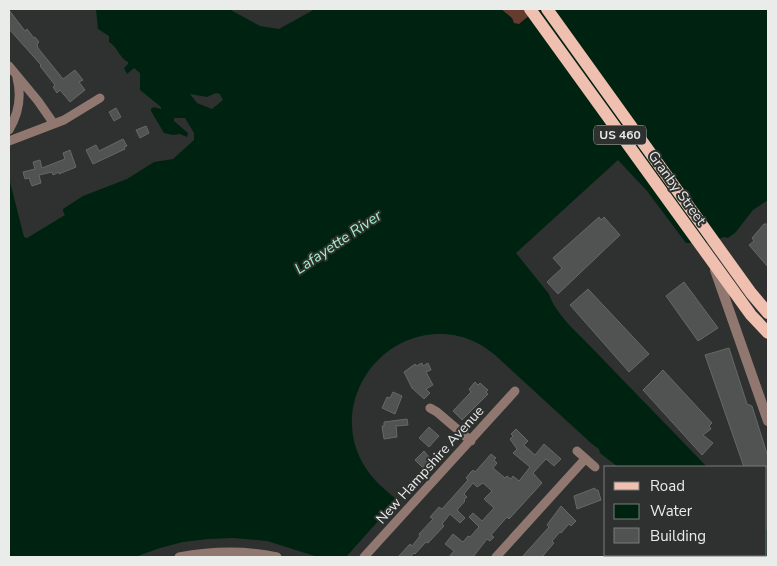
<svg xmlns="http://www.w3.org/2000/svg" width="777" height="566" font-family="'Nunito Sans',sans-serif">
	<rect width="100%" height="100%" fill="#2e312f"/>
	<path fill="#643b2f" d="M 486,9 L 549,9 L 512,28 Z"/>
	<path fill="#002311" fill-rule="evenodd" d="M 96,9 L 229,9 L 260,26 L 279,29 L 315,9 L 501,9 L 512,18 L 514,23 L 519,24 L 537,9 L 768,9 L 768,200 L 753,210 L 735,233 L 728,238 L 724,237 L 709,243 L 686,243 L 647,191 L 618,160 L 516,253 L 549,294 C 556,315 577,332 592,348 C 630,388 669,427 707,467 L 618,467 L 600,453 L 599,449 L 592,444 L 495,355 C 484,346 472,339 458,336 C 382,320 323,406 367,470 C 375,482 387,491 397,500 L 346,557 L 318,557 L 267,541 L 233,538 L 208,539 L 183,542 L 160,548 L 135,557 L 9,557 L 9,178 L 24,237 L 27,238 L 65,215 L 63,211 L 63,209 L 83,196 L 127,179 L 154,162 L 173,159 L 194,140 L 194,133 L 185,118 L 174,118 L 174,121 L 188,133 L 187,137 L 180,134 L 173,135 L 164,133 L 151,111 L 151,109 L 154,107 L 161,109 L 161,107 L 140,90 L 140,73 L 134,68 L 127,74 L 124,68 L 128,64 L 128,62 C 119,58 118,47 109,42 L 109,36 L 98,29 ZM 216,93 L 220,94 L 223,100 L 212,109 L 197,103 L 190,94 L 207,97 Z
		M 766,530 L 768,532 L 768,557 L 714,557 L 711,555 L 766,555 Z"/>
	<path fill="#505351" stroke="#656966" d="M 9,10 L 25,31 L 27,29 L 34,38 L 35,37 L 39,42 L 37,44 L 38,48 L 63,79 L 75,70 L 83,80 L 79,82 L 85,90 L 70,102 L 60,90 L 57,93 L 53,87 L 55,85 L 40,66 L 41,65 L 9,29 Z
		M 116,108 L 121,117 L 114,121 L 109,112 Z
		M 146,126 L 149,133 L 140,138 L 136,130 Z
		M 123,139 L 127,146 L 124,147 L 125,149 L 93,164 L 86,150 L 96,145 L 99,151 Z
		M 70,150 L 76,167 L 59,174 L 59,172 L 53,175 L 52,172 L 39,175 L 41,183 L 32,186 L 29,178 L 25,179 L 23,172 L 35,169 L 33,162 L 40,160 L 42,168 L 65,159 L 63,153 Z
		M 599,217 L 601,220 L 604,217 L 620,235 L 558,294 L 547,282 L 562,268 L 553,258 Z
		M 764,224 L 768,224 L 768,267 L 749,245 L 754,241 L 752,238 Z
		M 684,282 L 718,328 L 698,341 L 666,296 Z
		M 588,289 L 649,354 L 629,372 L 570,305 Z
		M 729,348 L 747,404 L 752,406 L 768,457 L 768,467 L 744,467 L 705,355 Z
		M 422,363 L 423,366 L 428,363 L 431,370 L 426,372 L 433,385 L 426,389 L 430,393 L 424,399 L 412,388 L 404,372 L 415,364 L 416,366 Z
		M 663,370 L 712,423 L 709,426 L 711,429 L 703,435 L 713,443 L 702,455 L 643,390 Z
		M 475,382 L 478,385 L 480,383 L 488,390 L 486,392 L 488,394 L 462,420 L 453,411 L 471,392 L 469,389 Z
		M 393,392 L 402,396 L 395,414 L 382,408 L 387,397 L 390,398 Z
		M 407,419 L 408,425 L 397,426 L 396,425 L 397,437 L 384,439 L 382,426 L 384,426 L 384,422 Z
		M 429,427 L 439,436 L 429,447 L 419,438 Z
		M 516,429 L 528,441 L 524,445 L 535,455 L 544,444 L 561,459 L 554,466 L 546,459 L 533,473 L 542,483 L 509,519 L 507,517 L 491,535 L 494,537 L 490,541 L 487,539 L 473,557 L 449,557 L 454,551 L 445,544 L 453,534 L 463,542 L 468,536 L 470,537 L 479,527 L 469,517 L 473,513 L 482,521 L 494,508 L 484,499 L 492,491 L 483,483 L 477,487 L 473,483 L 464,494 L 467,497 L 464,500 L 465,501 L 457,510 L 465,518 L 460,523 L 450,514 L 442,524 L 444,526 L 428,543 L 426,542 L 415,554 L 414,553 L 410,557 L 398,557 L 410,544 L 412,546 L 420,536 L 419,534 L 433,519 L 430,517 L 439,507 L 442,509 L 468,480 L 466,478 L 470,473 L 473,470 L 475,472 L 491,454 L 496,458 L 494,460 L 497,463 L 493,468 L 505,478 L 507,476 L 511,479 L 513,476 L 519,481 L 530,467 L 513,453 L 517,449 L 510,439 L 513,436 L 511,434 Z
		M 424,451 L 430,458 L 423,468 L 415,460 Z
		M 595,488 L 595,490 L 598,490 L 601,500 L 577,509 L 574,496 Z
		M 561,506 L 576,521 L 571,526 L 569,524 L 561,533 L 560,532 L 552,541 L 554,543 L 542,557 L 522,557 L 549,527 L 547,525 Z"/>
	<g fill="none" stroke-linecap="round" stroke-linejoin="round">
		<path stroke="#907871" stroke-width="9" d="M 9,66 L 38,101 L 54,124
			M 9,130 C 19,113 22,97 17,78
			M 9,141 L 64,120 L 100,98
			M 430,408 L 437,412 L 471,441
			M 577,451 L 595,467
			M 179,557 C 211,551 245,550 277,557
			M 364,557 L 515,391
			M 496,557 L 585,459
			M 628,557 L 630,555"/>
		<path stroke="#907871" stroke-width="10" d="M 715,270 L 768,421"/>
		<path stroke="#efbfb0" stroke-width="12" d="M 530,9 L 751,315 L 768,333
			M 547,9 L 751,293 L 768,313"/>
	</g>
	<g text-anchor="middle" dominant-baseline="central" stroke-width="4" stroke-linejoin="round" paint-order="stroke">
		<rect fill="#2e312f" stroke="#b2b4b2" stroke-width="1" x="594" y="125.5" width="52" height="19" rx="4"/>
		<g font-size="12" font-weight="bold" fill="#eaecea">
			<text x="620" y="135">US 460</text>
		</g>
		<g font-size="14" fill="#eaecea" stroke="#2e312f">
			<text transform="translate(677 188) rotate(54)">Granby Street</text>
			<text transform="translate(430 465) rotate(-48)">New Hampshire Avenue</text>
		</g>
		<g font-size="15" font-style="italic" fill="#a3f1c2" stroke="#2e312f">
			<text transform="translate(338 242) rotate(-34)">Lafayette River</text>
		</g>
	</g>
	<rect width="777" height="566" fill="none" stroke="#eaecea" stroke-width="20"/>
	<rect x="604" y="466" width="162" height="90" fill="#2e312f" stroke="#797c7a"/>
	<rect x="614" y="482" width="25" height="8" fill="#efbfb0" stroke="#797c7a"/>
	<text x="650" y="491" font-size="15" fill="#eaecea">Road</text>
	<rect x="614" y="504" width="25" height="15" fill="#002311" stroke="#797c7a"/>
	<text x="650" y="516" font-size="15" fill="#eaecea">Water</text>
	<rect x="614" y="528" width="25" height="15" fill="#505351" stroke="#797c7a"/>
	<text x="650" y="541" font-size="15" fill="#eaecea">Building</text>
</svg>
